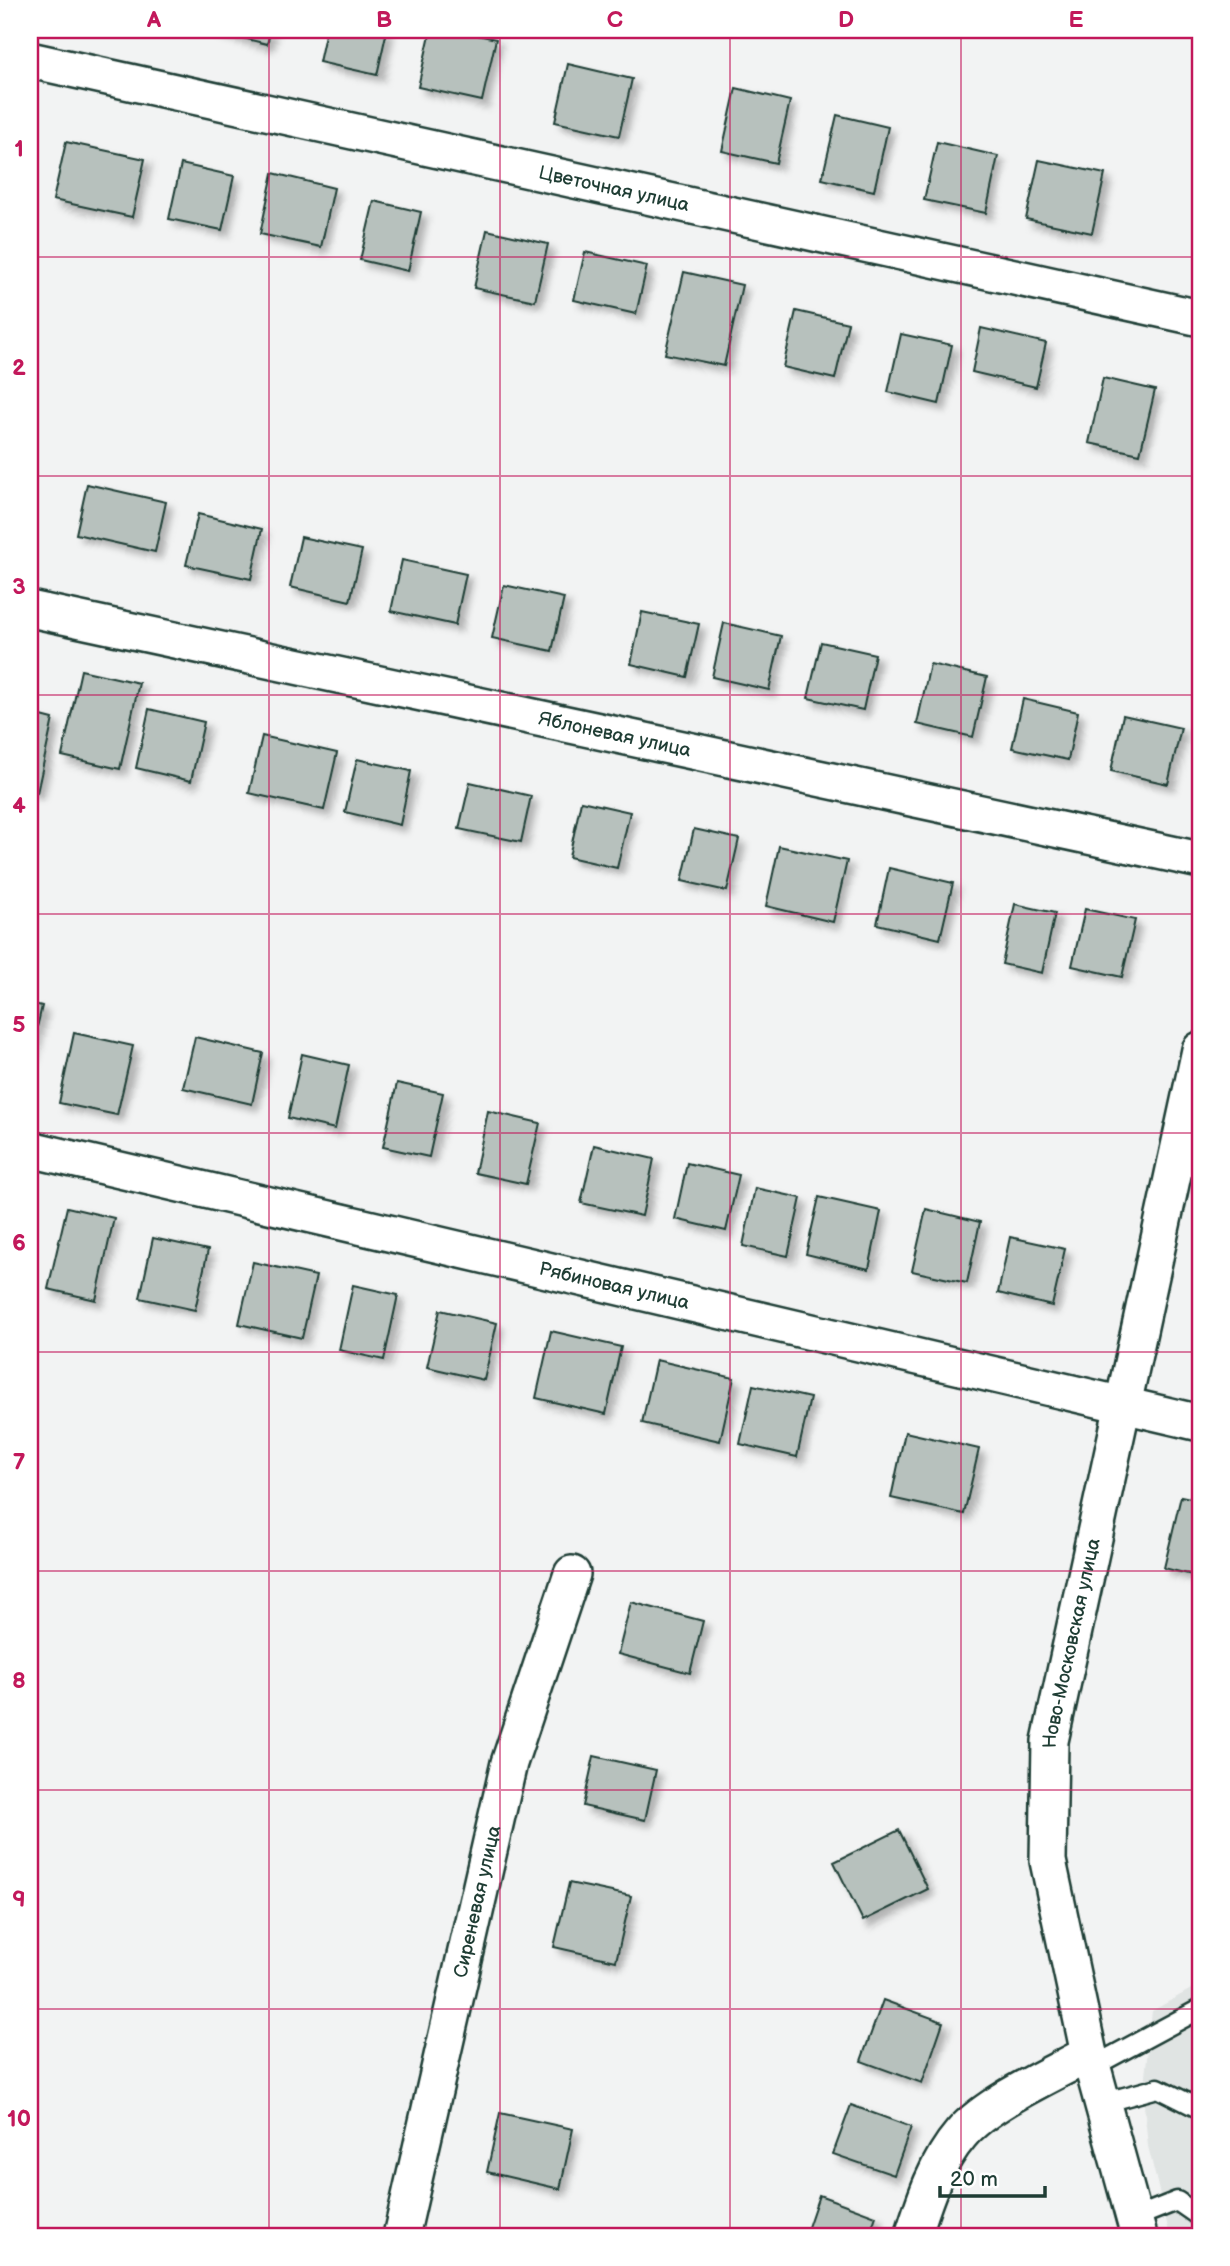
<svg xmlns="http://www.w3.org/2000/svg" width="1230" height="2266" font-family="'Balsamiq Sans',sans-serif">
	<defs>
		<filter id="shadow"><feDropShadow dx="6" dy="6" stdDeviation="3.5" flood-color="#0004"/></filter>
	</defs>
	<rect width="100%" height="100%" fill="#f2f3f3"/>
	<filter id="ink" filterUnits="userSpaceOnUse"><feTurbulence type="fractalNoise" baseFrequency=".0143" numOctaves="2"/><feDisplacementMap in="SourceGraphic" scale="14" xChannelSelector="R" yChannelSelector="G"/><feConvolveMatrix kernelMatrix="1 2 1 2 8 2 1 2 1" color-interpolation-filters="sRGB"/></filter>
	<g filter="url(#ink)">
		<path fill="#e0e4e3" d="M 1200,1984 L 1200,2236 L 1170,2236 L 1148,2146 L 1143,2095 L 1152,2011 Z"/>
		<path fill="#b7c1bd" stroke="#1f3d34" stroke-width="2" filter="url(#shadow)" d="M 211,30 L 271,30 L 267,44 Z
			M 326,30 L 387,30 L 377,75 L 319,62 Z
			M 431,30 L 454,30 L 496,39 L 482,101 L 418,87 Z
			M 568,64 L 632,79 L 619,136 L 555,122 Z
			M 736,88 L 790,101 L 776,163 L 722,151 Z
			M 837,115 L 888,127 L 874,191 L 822,179 Z
			M 66,142 L 145,159 L 132,217 L 53,200 Z
			M 937,142 L 998,156 L 986,213 L 924,200 Z
			M 1039,160 L 1105,174 L 1092,233 L 1026,219 Z
			M 181,164 L 234,176 L 222,230 L 169,219 Z
			M 273,173 L 334,188 L 321,247 L 260,234 Z
			M 374,201 L 421,212 L 408,271 L 360,260 Z
			M 487,230 L 548,244 L 535,301 L 474,288 Z
			M 585,252 L 647,266 L 636,314 L 574,300 Z
			M 684,272 L 742,285 L 724,366 L 665,354 Z
			M 796,311 L 848,323 L 835,379 L 783,367 Z
			M 981,328 L 1046,343 L 1036,387 L 972,372 Z
			M 901,334 L 952,345 L 939,404 L 888,392 Z
			M 1103,378 L 1155,390 L 1140,454 L 1089,443 Z
			M 87,484 L 166,502 L 155,552 L 76,534 Z
			M 198,514 L 262,529 L 251,579 L 186,565 Z
			M 301,537 L 362,550 L 350,601 L 290,587 Z
			M 402,560 L 466,574 L 455,625 L 391,611 Z
			M 504,585 L 564,598 L 552,651 L 492,638 Z
			M 642,612 L 699,624 L 687,677 L 631,664 Z
			M 724,623 L 781,636 L 769,690 L 712,677 Z
			M 821,642 L 875,654 L 863,710 L 808,698 Z
			M 930,664 L 987,677 L 973,737 L 917,724 Z
			M 81,670 L 139,683 L 120,769 L 62,756 Z
			M 1023,699 L 1078,712 L 1068,760 L 1012,748 Z
			M 149,709 L 204,722 L 191,781 L 136,768 Z
			M 30,713 L 53,719 L 37,793 L 30,791 Z
			M 1123,715 L 1181,728 L 1168,784 L 1111,771 Z
			M 262,736 L 337,753 L 324,810 L 249,793 Z
			M 357,759 L 411,771 L 400,825 L 345,812 Z
			M 470,782 L 531,796 L 521,842 L 459,829 Z
			M 581,801 L 630,812 L 617,868 L 569,857 Z
			M 694,829 L 739,839 L 727,891 L 682,881 Z
			M 779,846 L 847,861 L 833,922 L 766,906 Z
			M 889,868 L 953,883 L 940,939 L 877,924 Z
			M 1015,904 L 1055,913 L 1042,973 L 1002,964 Z
			M 1085,909 L 1135,920 L 1122,977 L 1072,966 Z
			M 30,1003 L 42,1006 L 30,1058 Z
			M 74,1033 L 133,1046 L 117,1115 L 59,1103 Z
			M 195,1037 L 263,1053 L 252,1104 L 183,1088 Z
			M 302,1054 L 349,1065 L 335,1129 L 288,1118 Z
			M 397,1083 L 443,1093 L 429,1157 L 383,1147 Z
			M 488,1111 L 540,1123 L 526,1184 L 475,1173 Z
			M 594,1145 L 654,1159 L 642,1216 L 581,1203 Z
			M 687,1163 L 739,1175 L 726,1231 L 675,1219 Z
			M 755,1188 L 801,1198 L 788,1256 L 743,1246 Z
			M 819,1197 L 881,1211 L 869,1269 L 806,1254 Z
			M 67,1207 L 114,1218 L 96,1300 L 48,1289 Z
			M 926,1209 L 980,1222 L 967,1283 L 912,1271 Z
			M 1010,1237 L 1065,1249 L 1052,1306 L 998,1293 Z
			M 153,1238 L 208,1250 L 195,1310 L 140,1298 Z
			M 253,1262 L 316,1276 L 302,1338 L 239,1324 Z
			M 353,1285 L 398,1295 L 384,1360 L 339,1350 Z
			M 440,1310 L 497,1323 L 484,1380 L 427,1367 Z
			M 551,1331 L 621,1347 L 606,1414 L 536,1398 Z
			M 656,1360 L 734,1378 L 720,1441 L 642,1423 Z
			M 753,1385 L 810,1398 L 797,1457 L 740,1444 Z
			M 905,1432 L 979,1449 L 964,1514 L 891,1498 Z
			M 1181,1496 L 1200,1500 L 1200,1577 L 1164,1568 Z
			M 631,1602 L 703,1621 L 690,1673 L 618,1654 Z
			M 594,1756 L 656,1770 L 645,1820 L 583,1806 Z
			M 899,1830 L 928,1889 L 863,1921 L 834,1862 Z
			M 569,1883 L 631,1896 L 616,1961 L 554,1947 Z
			M 883,2000 L 943,2022 L 922,2083 L 861,2061 Z
			M 851,2105 L 911,2127 L 894,2175 L 833,2154 Z
			M 500,2113 L 573,2129 L 560,2189 L 487,2172 Z
			M 819,2195 L 876,2216 L 869,2236 L 805,2236 Z"/>
		<g fill="none" stroke-linecap="round" stroke-linejoin="round">
			<g stroke="#1f3d34" stroke-width="23">
				<path id="lane" d="M 1092,2067 L 1200,2009
					M 1102,2103 L 1158,2088 L 1200,2109
					M 1134,2218 L 1177,2201 L 1200,2217"/>
			</g>
			<g stroke="#1f3d34" stroke-width="40">
				<g id="street">
					<path id="s1" d="M 30,60 L 1200,318"/>
					<path id="s2" d="M 30,609 L 1200,860"/>
					<path id="s3" d="M 30,1149 L 1200,1423"/>
					<path id="s4" d="M 401,2236 L 509,1763 L 572,1574"/>
					<path d="M 913,2236 C 924,2201 936,2163 961,2134 C 987,2103 1052,2074 1089,2054"/>
					<path id="s5" d="M 1139,2236 L 1089,2054 L 1048,1861 L 1050,1741 L 1200,1050"/>
				</g>
			</g>
			<use href="#lane" stroke="#fff" stroke-width="18"/>
			<use href="#street" stroke="#fff" stroke-width="35"/>
		</g>
	</g>
	<path fill="none" stroke="#c2185b" stroke-width="2" stroke-opacity="0.55" d="M 269,30 L 269,2236M 500,30 L 500,2236M 730,30 L 730,2236M 961,30 L 961,2236M 30,257 L 1200,257M 30,476 L 1200,476M 30,695 L 1200,695M 30,914 L 1200,914M 30,1133 L 1200,1133M 30,1352 L 1200,1352M 30,1571 L 1200,1571M 30,1790 L 1200,1790M 30,2009 L 1200,2009"/>
	<g text-anchor="middle" dominant-baseline="central" stroke-width="6" stroke-linejoin="round" paint-order="stroke">
		<g font-size="19" fill="#1f3d34" stroke="#fff">
			<text stroke="none"><textPath href="#s1" startOffset="598">Цветочная улица</textPath></text>
			<text stroke="none"><textPath href="#s2" startOffset="598">Яблоневая улица</textPath></text>
			<text stroke="none"><textPath href="#s3" startOffset="600">Рябиновая улица</textPath></text>
			<text stroke="none"><textPath href="#s5" startOffset="606">Ново-Московская улица</textPath></text>
			<text stroke="none"><textPath href="#s4" startOffset="343">Сиреневая улица</textPath></text>
		</g>
	</g>
	<rect width="1230" height="2266" fill="none" stroke="#fff" stroke-width="77"/>
	<path d="M940 2186v10h105v-10" fill="none" stroke="#1f3d34" stroke-width="3.5"/>
	<text x="950" y="2186" font-size="21" fill="#1f3d34" stroke="#ffffff" stroke-width="5" paint-order="stroke">20 m</text>
	<rect x="38" y="38" width="1154" height="2190" fill="none" stroke="#c2185b" stroke-width="2.5"/>
	<g font-size="23" text-anchor="middle" font-weight="bold" fill="#c2185b">
		<text x="154" y="27">A</text>
		<text x="384" y="27">B</text>
		<text x="615" y="27">C</text>
		<text x="846" y="27">D</text>
		<text x="1076" y="27">E</text>
		<text x="19" y="156">1</text>
		<text x="19" y="375">2</text>
		<text x="19" y="594">3</text>
		<text x="19" y="813">4</text>
		<text x="19" y="1032">5</text>
		<text x="19" y="1250">6</text>
		<text x="19" y="1469">7</text>
		<text x="19" y="1688">8</text>
		<text x="19" y="1907">9</text>
		<text x="19" y="2126">10</text>
	</g>
</svg>
